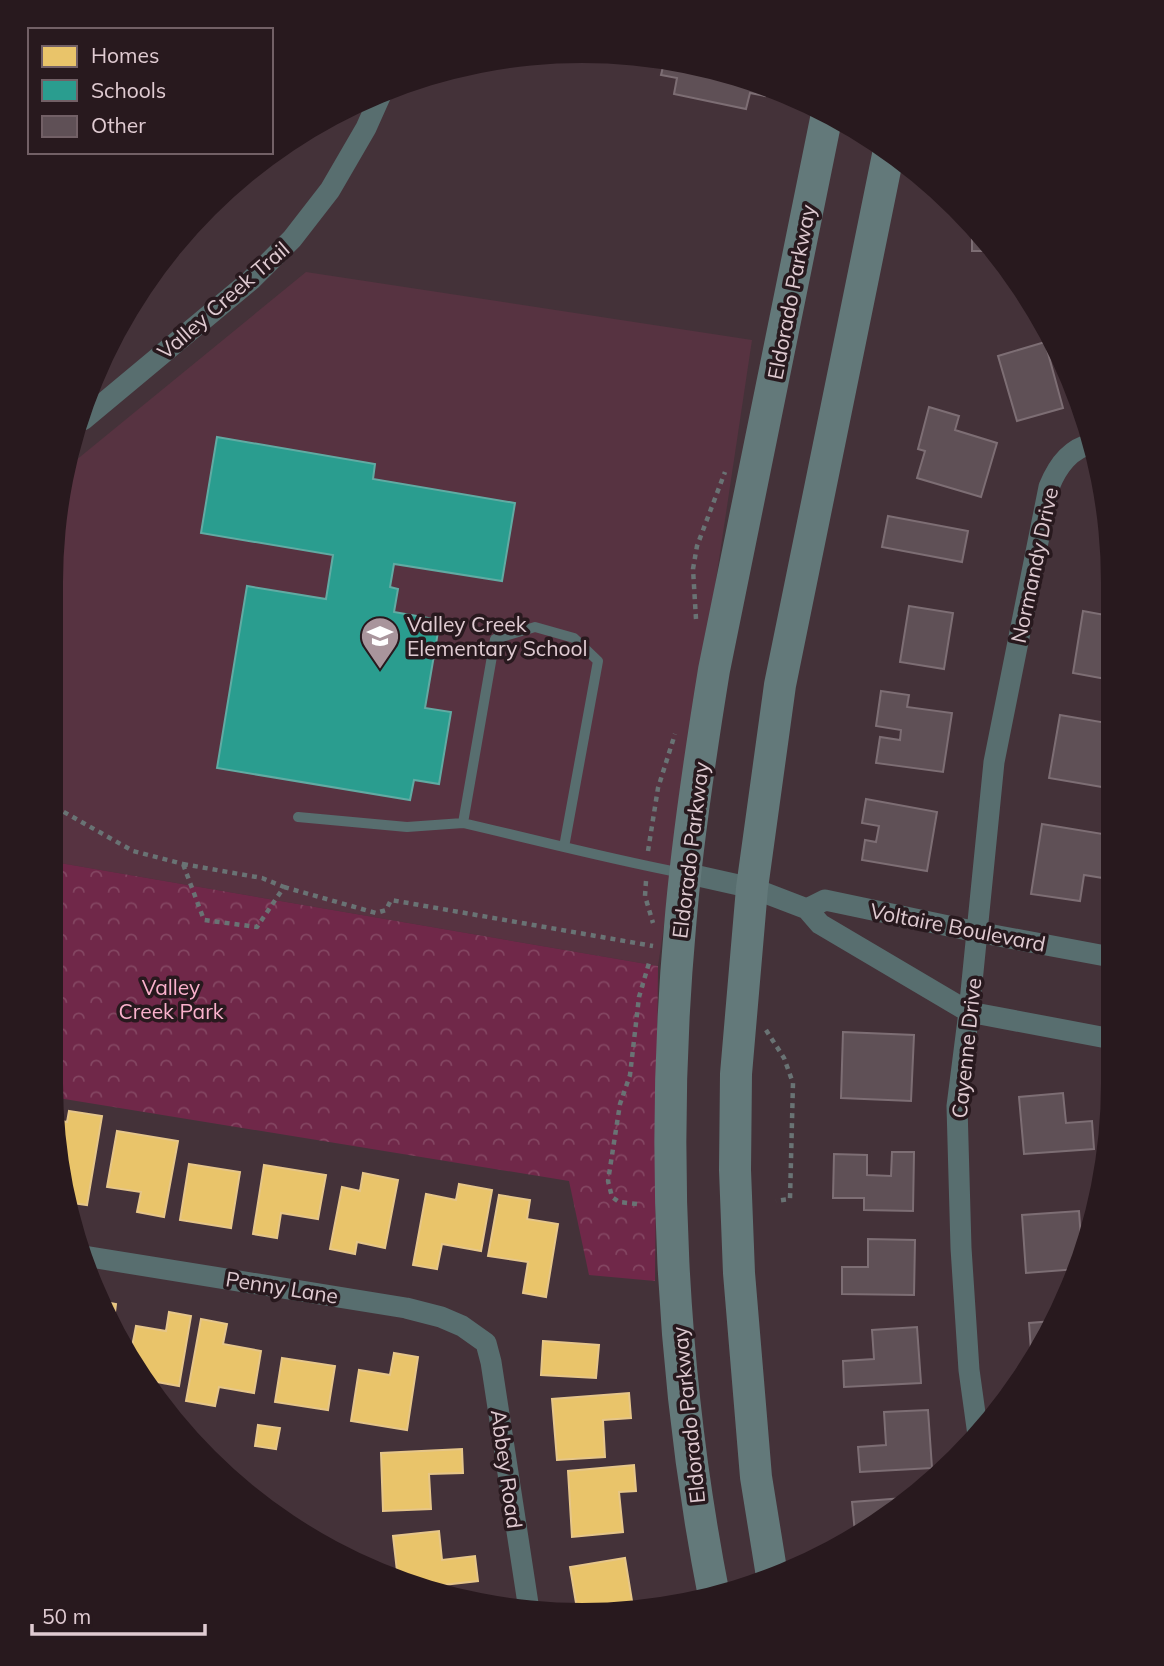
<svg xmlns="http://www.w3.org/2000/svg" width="1164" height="1666" font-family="Mulish,sans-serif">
	<defs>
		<pattern id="forest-crowns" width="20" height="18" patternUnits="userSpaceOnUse" patternTransform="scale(1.75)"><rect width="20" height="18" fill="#702849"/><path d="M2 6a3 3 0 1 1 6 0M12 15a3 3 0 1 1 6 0" fill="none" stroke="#844662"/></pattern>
	</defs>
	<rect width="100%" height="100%" fill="#443239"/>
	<path fill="#573341" d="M 306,272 L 752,340 L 658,966 L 54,862 L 61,479 L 64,470 Z"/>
	<path fill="url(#forest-crowns)" d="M 54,862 L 658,966 L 655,1281 L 589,1275 L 569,1181 L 52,1097 L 51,1084 Z"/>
	<path fill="#e9c46a" stroke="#e6c689" stroke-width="2" d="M 69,1111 L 102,1116 L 87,1205 L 66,1202 L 64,1184 L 66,1172 L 62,1171 L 56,1120 L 67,1122 Z
		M 117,1131 L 178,1141 L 164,1217 L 137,1212 L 141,1192 L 107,1187 Z
		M 189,1164 L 240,1172 L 231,1228 L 180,1220 Z
		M 264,1165 L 326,1175 L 318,1219 L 281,1213 L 277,1238 L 253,1234 Z
		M 363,1173 L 398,1180 L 385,1248 L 357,1242 L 355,1254 L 330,1249 L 342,1187 L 360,1191 Z
		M 459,1184 L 492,1190 L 481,1251 L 442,1244 L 437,1269 L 413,1265 L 426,1194 L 456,1200 Z
		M 499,1195 L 530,1200 L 527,1219 L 558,1224 L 546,1297 L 523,1293 L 528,1262 L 488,1256 Z
		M 105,1302 L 116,1304 L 114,1320 Z
		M 169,1312 L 191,1316 L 179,1386 L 141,1379 L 130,1357 L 136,1326 L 166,1331 Z
		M 201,1319 L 227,1324 L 223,1344 L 261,1351 L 254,1393 L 219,1387 L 215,1406 L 186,1401 Z
		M 543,1341 L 599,1345 L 596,1378 L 541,1375 Z
		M 394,1353 L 418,1357 L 407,1430 L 351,1421 L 359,1370 L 390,1375 Z
		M 282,1358 L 335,1366 L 328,1410 L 275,1402 Z
		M 629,1393 L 631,1418 L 603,1420 L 605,1457 L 557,1460 L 552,1399 Z
		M 258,1425 L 280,1428 L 276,1449 L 255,1446 Z
		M 462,1449 L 463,1473 L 429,1474 L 431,1509 L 383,1511 L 381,1453 Z
		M 634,1465 L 636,1491 L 619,1492 L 623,1532 L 572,1537 L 568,1471 Z
		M 439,1531 L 442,1560 L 475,1556 L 478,1581 L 425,1587 L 398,1580 L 393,1536 Z
		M 625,1558 L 633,1607 L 577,1609 L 570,1567 Z"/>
	<path fill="#2a9d8f" stroke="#61aba3" stroke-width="2" d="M 217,437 L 375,464 L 373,479 L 515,503 L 502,581 L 394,564 L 390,587 L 398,589 L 394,612 L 440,620 L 425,708 L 451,712 L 439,784 L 414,780 L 410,800 L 217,768 L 247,586 L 326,599 L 333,555 L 201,533 Z"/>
	<path fill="#5f5056" stroke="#7d6e74" stroke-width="2" d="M 665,59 L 686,61 L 767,86 L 765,96 L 750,93 L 746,109 L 674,94 L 677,78 L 661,75 Z
		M 972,227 L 990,251 L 972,251 Z
		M 1045,342 L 1063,408 L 1017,421 L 998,356 Z
		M 929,407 L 959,416 L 955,430 L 997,443 L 981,497 L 917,478 L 925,451 L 918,449 Z
		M 888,516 L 968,531 L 962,562 L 882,547 Z
		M 909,606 L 953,613 L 944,669 L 900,662 Z
		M 1083,611 L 1105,615 L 1106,679 L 1073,673 Z
		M 881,691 L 909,695 L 907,707 L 952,713 L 943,772 L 876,763 L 880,737 L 900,740 L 901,730 L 876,726 Z
		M 1060,715 L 1107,723 L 1108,788 L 1049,778 Z
		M 866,799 L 937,812 L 927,871 L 862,860 L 865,840 L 876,842 L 879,826 L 862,823 Z
		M 1042,824 L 1109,835 L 1109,879 L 1084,875 L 1080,901 L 1031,894 Z
		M 843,1032 L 914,1035 L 911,1101 L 841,1098 Z
		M 1063,1093 L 1066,1123 L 1092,1121 L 1094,1149 L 1024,1154 L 1019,1097 Z
		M 892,1152 L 914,1152 L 913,1211 L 864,1210 L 864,1198 L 833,1198 L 834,1154 L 867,1155 L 867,1175 L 891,1176 Z
		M 1079,1211 L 1081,1239 L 1088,1239 L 1078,1269 L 1026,1273 L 1022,1215 Z
		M 868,1239 L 915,1240 L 914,1295 L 842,1294 L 842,1267 L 868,1267 Z
		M 1055,1321 L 1032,1364 L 1029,1323 Z
		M 917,1327 L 921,1383 L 844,1387 L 843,1361 L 874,1359 L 872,1330 Z
		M 928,1410 L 932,1468 L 860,1472 L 858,1447 L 886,1445 L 884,1412 Z
		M 904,1498 L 855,1533 L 852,1502 Z"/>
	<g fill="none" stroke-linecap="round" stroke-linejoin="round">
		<path stroke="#697374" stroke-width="4.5" stroke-dasharray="5 5" stroke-linecap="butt" d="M 696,619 L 693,569 L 697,546 L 725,472
			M 55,807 L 133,851 L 183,864
			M 648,851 L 658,788 L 675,734
			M 183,864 L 262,878 L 284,887 L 257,927 L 204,920 Z
			M 646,881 L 645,896 L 653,923
			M 284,887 L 376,913 L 386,910 L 391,900 L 653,946
			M 766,1030 L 784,1058 L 793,1083 L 790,1199 L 776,1201
			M 637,1204 L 619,1202 L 612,1197 L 608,1181 L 620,1104 L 630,1075 L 639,997 L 649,963"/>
		<path stroke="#586e6f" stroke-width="10" d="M 298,817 L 407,827 L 463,823
			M 564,847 L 598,661 L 574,638 L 535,627 L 495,639 L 463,823 C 536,840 609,859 682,873"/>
		<path stroke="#586e6f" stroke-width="21" d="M 83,420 L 251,280 L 292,239 L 330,190 L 366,128 L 383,90
			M 685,873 L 752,888 L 807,909 L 820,924 L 969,1012 L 1112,1039
			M 807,909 L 825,900 L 977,932 L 1111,957
			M 84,1256 L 406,1308 L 441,1317 L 462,1326 L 486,1343 L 491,1362 L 529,1610
			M 978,1435 L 969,1370 L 961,1248 L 957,1106 L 969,1012 L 994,762 L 1049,487 C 1057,467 1069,449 1091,444"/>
		<path stroke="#63797a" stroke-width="32" d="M 772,1576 L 756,1477 L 739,1273 L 735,1170 L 736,1074 L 752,888 L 780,685 L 889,150
			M 714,1596 C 671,1377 660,1149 680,927 C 687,841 700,756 714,670 L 827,114"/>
	</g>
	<defs>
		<g id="school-pin" transform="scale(2.0125)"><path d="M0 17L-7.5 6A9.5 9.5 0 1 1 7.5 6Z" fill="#a9959c" stroke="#28191e"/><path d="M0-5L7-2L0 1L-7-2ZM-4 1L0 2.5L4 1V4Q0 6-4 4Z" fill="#fff"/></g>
	</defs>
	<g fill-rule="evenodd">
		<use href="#school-pin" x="380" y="636"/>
	</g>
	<g text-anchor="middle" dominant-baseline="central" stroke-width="7" stroke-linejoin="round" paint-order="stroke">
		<g font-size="21" fill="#e0cbd2" stroke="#28191e">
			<text transform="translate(791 292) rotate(-79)">Eldorado Parkway</text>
			<text transform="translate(223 300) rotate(-41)">Valley Creek Trail</text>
			<text transform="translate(1034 565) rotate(-78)">Normandy Drive</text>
			<text transform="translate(690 850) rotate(-83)">Eldorado Parkway</text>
			<text transform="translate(958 927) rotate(11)">Voltaire Boulevard</text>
			<text transform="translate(966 1048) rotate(-84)">Cayenne Drive</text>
			<text transform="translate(282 1287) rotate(9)">Penny Lane</text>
			<text transform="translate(688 1415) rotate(-96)">Eldorado Parkway</text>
			<text transform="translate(507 1469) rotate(82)">Abbey Road</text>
		</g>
		<g font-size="21" fill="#e0cbd2" stroke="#28191e" text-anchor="start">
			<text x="407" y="624">Valley Creek<tspan x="407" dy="24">Elementary School</tspan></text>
		</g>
		<g font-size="21" fill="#fab1cc" stroke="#28191e">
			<text x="171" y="987">Valley<tspan x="171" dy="24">Creek Park</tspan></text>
		</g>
	</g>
	<path d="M0 0H1164V1666H0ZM582 63H582A519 519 0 0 1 1101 582V1084A519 519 0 0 1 582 1603H582A519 519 0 0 1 63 1084V582A519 519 0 0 1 582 63Z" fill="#28191e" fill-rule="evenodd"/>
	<rect x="28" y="28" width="245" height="126" fill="#28191e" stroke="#726066" stroke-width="2"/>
	<rect x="42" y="46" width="35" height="21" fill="#e9c46a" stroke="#726066" stroke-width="2"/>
	<text x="91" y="63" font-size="21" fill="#e0cbd2">Homes</text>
	<rect x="42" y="80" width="35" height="21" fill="#2a9d8f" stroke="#726066" stroke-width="2"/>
	<text x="91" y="98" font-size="21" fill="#e0cbd2">Schools</text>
	<rect x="42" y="116" width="35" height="21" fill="#5f5056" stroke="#726066" stroke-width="2"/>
	<text x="91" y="133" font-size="21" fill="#e0cbd2">Other</text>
	<path d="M32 1624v10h173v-10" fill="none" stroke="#e0cbd2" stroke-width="3.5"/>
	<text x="42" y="1624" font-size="21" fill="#e0cbd2" stroke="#28191e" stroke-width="5" paint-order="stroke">50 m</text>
</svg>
